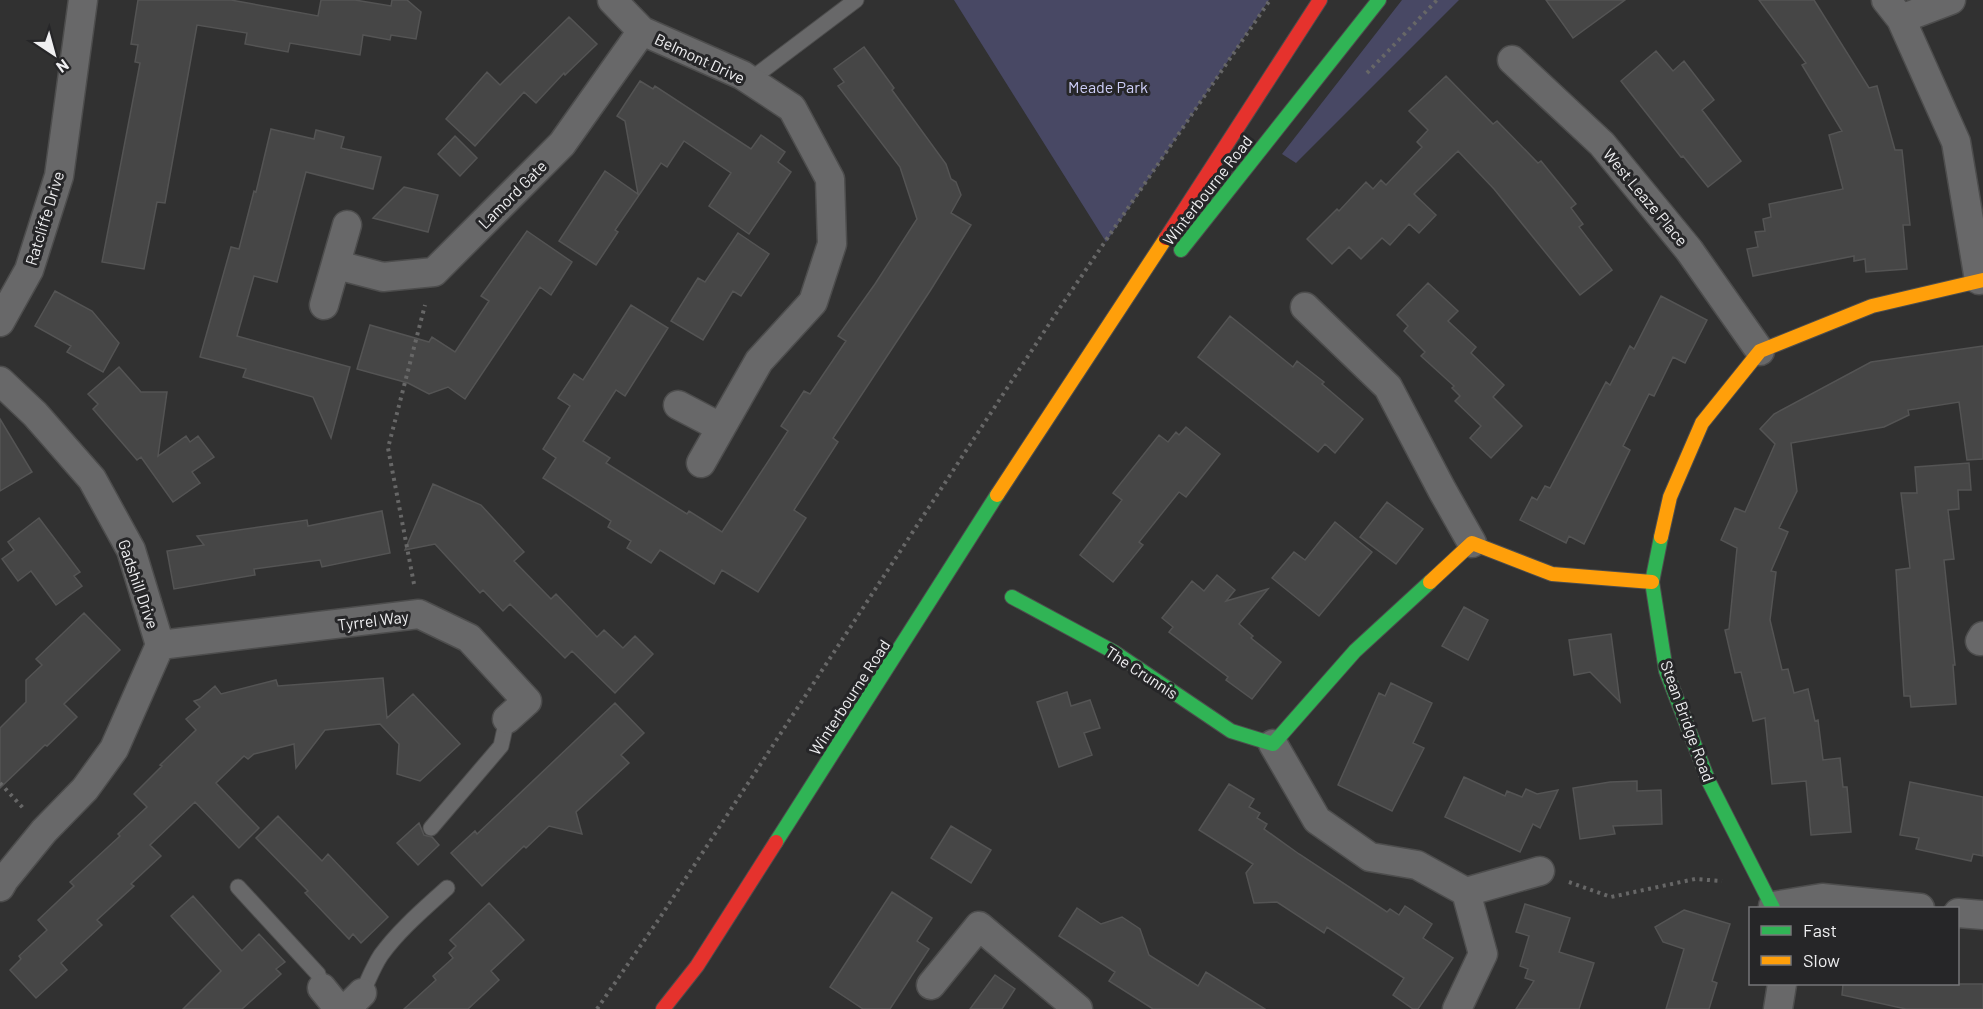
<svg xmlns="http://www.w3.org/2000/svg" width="1983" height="1009" font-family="Barlow,sans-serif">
	<rect width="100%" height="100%" fill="#313131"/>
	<path fill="#484864" d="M 954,0 L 1269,0 L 1106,242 Z
		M 1402,0 L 1459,0 L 1296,163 L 1282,154 Z"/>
	<path fill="#464646" stroke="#545454" stroke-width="1.5" d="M 138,0 L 231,0 L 318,16 L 321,0 L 355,0 L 391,6 L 392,0 L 407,0 L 421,12 L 416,39 L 391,35 L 390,40 L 363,35 L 360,55 L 290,43 L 288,52 L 245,44 L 247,33 L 197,25 L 165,203 L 157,202 L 144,269 L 102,262 L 140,63 L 135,62 L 138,45 L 131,44 Z
		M 1546,0 L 1625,0 L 1573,38 Z
		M 1759,0 L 1814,0 L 1869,88 L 1877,86 L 1895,150 L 1902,150 L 1910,225 L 1903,225 L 1907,269 L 1866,272 L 1865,259 L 1854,261 L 1854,256 L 1753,276 L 1747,249 L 1758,247 L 1755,232 L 1765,231 L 1763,219 L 1771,217 L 1769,204 L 1843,189 L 1829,135 L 1842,131 L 1802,65 L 1806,63 Z
		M 569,17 L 597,44 L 565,75 L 564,73 L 536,103 L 524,92 L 475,146 L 446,119 L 487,72 L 500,85 Z
		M 864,47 L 894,88 L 892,90 L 946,164 L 951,179 L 956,182 L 961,195 L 951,213 L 971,225 L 930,291 L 833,438 L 838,442 L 794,510 L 806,518 L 758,592 L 722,570 L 714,584 L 660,550 L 651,563 L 627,548 L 631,541 L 608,527 L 611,521 L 543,478 L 556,458 L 543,449 L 570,406 L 558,398 L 574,374 L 583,380 L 631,305 L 668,328 L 625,396 L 616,390 L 583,441 L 610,458 L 606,463 L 687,514 L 689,511 L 722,532 L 788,431 L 781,426 L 804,391 L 810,394 L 846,341 L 838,336 L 875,284 L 917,219 L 900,167 L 838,86 L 844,82 L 834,69 Z
		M 1656,51 L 1673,71 L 1684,61 L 1714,100 L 1702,110 L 1741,161 L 1708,187 L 1683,156 L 1681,157 L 1621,81 Z
		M 1446,76 L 1493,124 L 1497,121 L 1538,163 L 1541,161 L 1576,204 L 1571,208 L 1583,224 L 1579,227 L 1612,270 L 1580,295 L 1494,189 L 1458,151 L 1414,194 L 1436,215 L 1419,233 L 1409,224 L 1390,245 L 1382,238 L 1361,259 L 1349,247 L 1332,264 L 1307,239 L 1337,209 L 1339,211 L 1366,182 L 1373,189 L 1381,180 L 1386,185 L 1422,147 L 1417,142 L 1428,130 L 1409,111 Z
		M 640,81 L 653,89 L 655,86 L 751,149 L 761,135 L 785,152 L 778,162 L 791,172 L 749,234 L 709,206 L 731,173 L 684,141 L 667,167 L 661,163 L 615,230 L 618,232 L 596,265 L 559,241 L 605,171 L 638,194 L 625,121 L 617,116 Z
		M 271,129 L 314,139 L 316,130 L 344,137 L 341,148 L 381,157 L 373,189 L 306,172 L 277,282 L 254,276 L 237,336 L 350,367 L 331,438 L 313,397 L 243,377 L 246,369 L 200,357 L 231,247 L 239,249 L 254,191 L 256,192 Z
		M 455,136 L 477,158 L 460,176 L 438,154 Z
		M 404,187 L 438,195 L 428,232 L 373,218 Z
		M 527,231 L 572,262 L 551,295 L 540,287 L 465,399 L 448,387 L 429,394 L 408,383 L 357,369 L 370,325 L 429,342 L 432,337 L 455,352 L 489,301 L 481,296 Z
		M 738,233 L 769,254 L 741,296 L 733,291 L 703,340 L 671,321 L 698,278 L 705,282 Z
		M 1428,283 L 1458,311 L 1448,321 L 1476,347 L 1471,353 L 1504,385 L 1493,397 L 1522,426 L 1491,458 L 1470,438 L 1481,426 L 1455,401 L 1460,396 L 1452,388 L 1454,386 L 1421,356 L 1425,352 L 1404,331 L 1408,326 L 1397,315 Z
		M 55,291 L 92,311 L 119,343 L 103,372 L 67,352 L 71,346 L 35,326 Z
		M 1661,296 L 1707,320 L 1685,363 L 1673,357 L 1654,396 L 1649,394 L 1623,446 L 1630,450 L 1584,544 L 1569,536 L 1566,543 L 1520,520 L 1532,497 L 1537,500 L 1545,486 L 1550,488 L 1606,382 L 1610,385 L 1630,346 L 1634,349 Z
		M 1230,316 L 1293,367 L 1297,361 L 1324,382 L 1322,384 L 1363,419 L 1335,453 L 1325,444 L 1318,452 L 1198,357 Z
		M 1983,346 L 1983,459 L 1967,460 L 1959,402 L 1908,410 L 1909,415 L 1884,427 L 1791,443 L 1797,491 L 1779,528 L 1788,532 L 1771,571 L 1776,572 L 1770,620 L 1782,670 L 1788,669 L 1794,693 L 1808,689 L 1815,721 L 1818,720 L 1823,760 L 1840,758 L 1843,787 L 1847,787 L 1851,832 L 1811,835 L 1806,781 L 1772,784 L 1765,718 L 1753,721 L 1741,672 L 1735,673 L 1725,630 L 1729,629 L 1737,548 L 1721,540 L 1735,508 L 1745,512 L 1775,444 L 1760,429 L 1774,414 L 1871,362 Z
		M 119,367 L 141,392 L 167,392 L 158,456 L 186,436 L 190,442 L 198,436 L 214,457 L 192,472 L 200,483 L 173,502 L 141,457 L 137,460 L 93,409 L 98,404 L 88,394 Z
		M 0,419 L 32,472 L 0,491 Z
		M 1186,427 L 1220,454 L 1186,497 L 1179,492 L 1139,542 L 1143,545 L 1113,582 L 1080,555 L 1122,500 L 1113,493 L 1159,435 L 1168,442 L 1176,432 L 1179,435 Z
		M 1969,463 L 1971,490 L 1958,490 L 1959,509 L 1948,510 L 1954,559 L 1944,560 L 1955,665 L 1953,665 L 1956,704 L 1911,707 L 1910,696 L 1904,696 L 1896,570 L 1910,568 L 1901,493 L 1917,493 L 1915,467 Z
		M 433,484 L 481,505 L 524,552 L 514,561 L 551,599 L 556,594 L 597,637 L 604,630 L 623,648 L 635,636 L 653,654 L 615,693 L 572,651 L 565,658 L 510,604 L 503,611 L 483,590 L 480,593 L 435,544 L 405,550 Z
		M 1387,502 L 1423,529 L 1396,564 L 1360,537 Z
		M 382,511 L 390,553 L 322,567 L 320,560 L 254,569 L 255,575 L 174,589 L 167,551 L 204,545 L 197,536 L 307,520 L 308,526 Z
		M 39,518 L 80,572 L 74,576 L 82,586 L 56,605 L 31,571 L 18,581 L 2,559 L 14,550 L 8,542 Z
		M 1335,522 L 1372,552 L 1319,616 L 1272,578 L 1294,552 L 1305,560 Z
		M 1217,575 L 1235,590 L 1226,601 L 1268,589 L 1239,624 L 1253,636 L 1251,638 L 1281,662 L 1252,699 L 1226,680 L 1228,677 L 1169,632 L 1173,627 L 1162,618 L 1192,581 L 1204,591 Z
		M 1464,607 L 1488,620 L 1468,660 L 1442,646 Z
		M 84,613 L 120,650 L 64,704 L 77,717 L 47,746 L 45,745 L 0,788 L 0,728 L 26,702 L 26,680 L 42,665 L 36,659 Z
		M 1611,634 L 1620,702 L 1590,672 L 1574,675 L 1569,640 Z
		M 383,678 L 387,718 L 413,694 L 460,744 L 420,781 L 397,774 L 399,744 L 380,724 L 325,730 L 296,768 L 294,744 L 254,754 L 248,759 L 244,756 L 216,783 L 259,828 L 239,848 L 195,802 L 150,845 L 161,856 L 131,884 L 134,886 L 97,920 L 102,925 L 61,963 L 67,970 L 36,998 L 10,970 L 21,959 L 19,956 L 47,930 L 38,920 L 74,886 L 70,882 L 120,836 L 118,834 L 147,807 L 134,794 L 162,766 L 160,765 L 196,730 L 186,719 L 200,707 L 194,701 L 200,699 L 215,686 L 221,694 L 276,680 L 278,686 Z
		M 1391,683 L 1432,703 L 1413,743 L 1424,748 L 1392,811 L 1338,785 L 1379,693 L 1385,696 Z
		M 1067,692 L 1071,706 L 1090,700 L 1100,728 L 1084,733 L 1092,755 L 1059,767 L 1037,702 Z
		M 615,703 L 644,733 L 621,755 L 629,763 L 576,812 L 582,834 L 549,826 L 526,848 L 524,846 L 482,886 L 451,853 L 475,831 L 477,834 L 496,816 Z
		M 1464,777 L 1505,796 L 1507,791 L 1522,797 L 1526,789 L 1537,794 L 1558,790 L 1540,828 L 1533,824 L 1520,852 L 1445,817 Z
		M 1637,781 L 1637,791 L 1661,790 L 1662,824 L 1613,826 L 1615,834 L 1580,839 L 1573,788 L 1610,782 Z
		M 1910,782 L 1983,797 L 1983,856 L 1973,854 L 1971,861 L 1916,849 L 1919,838 L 1900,835 Z
		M 1229,784 L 1254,799 L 1249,807 L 1260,813 L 1257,818 L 1267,824 L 1264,829 L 1299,854 L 1387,912 L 1390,909 L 1399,915 L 1405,906 L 1432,924 L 1423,938 L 1453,958 L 1418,1009 L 1413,1009 L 1393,995 L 1404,978 L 1327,927 L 1324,933 L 1277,902 L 1254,903 L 1246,873 L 1253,864 L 1199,830 Z
		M 278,816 L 322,861 L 328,854 L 388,917 L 361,943 L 353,934 L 349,939 L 305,893 L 308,891 L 256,838 Z
		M 419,823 L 424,835 L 432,837 L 439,845 L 418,865 L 397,843 Z
		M 951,826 L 991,850 L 971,883 L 931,858 Z
		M 892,892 L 932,918 L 917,941 L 929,949 L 890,1009 L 863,1009 L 830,987 Z
		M 193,896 L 242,951 L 259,934 L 285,962 L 276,969 L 281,974 L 242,1009 L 183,1009 L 221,971 L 171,916 Z
		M 489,903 L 524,940 L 491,971 L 499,980 L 468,1009 L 404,1009 L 436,980 L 433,976 L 453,958 L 449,953 L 456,946 L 450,940 Z
		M 1525,904 L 1570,918 L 1559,952 L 1594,963 L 1579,1009 L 1516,1009 L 1534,981 L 1525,978 L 1528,969 L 1520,966 L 1529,936 L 1516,932 Z
		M 1077,908 L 1101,924 L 1122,917 L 1140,929 L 1149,955 L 1198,986 L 1206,972 L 1265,1009 L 1153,1009 L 1109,981 L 1115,972 L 1059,936 Z
		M 1684,910 L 1730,924 L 1712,981 L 1717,983 L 1709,1009 L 1666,1009 L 1684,949 L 1663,942 L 1655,927 Z
		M 995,975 L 1015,989 L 1002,1009 L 970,1009 Z
		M 1843,984 L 1983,984 L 1983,1009 L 1906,1009 L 1842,995 Z"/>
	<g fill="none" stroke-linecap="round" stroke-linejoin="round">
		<g stroke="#4d4d4d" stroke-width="17">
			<path id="lane" d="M 750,80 L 856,0
				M 431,828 L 501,746 L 507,719
				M 238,887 L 318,974 L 322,988
				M 362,993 C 368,981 373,967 381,955 C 399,930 424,909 447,888"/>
		</g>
		<g stroke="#4d4d4d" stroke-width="31">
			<path id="street" d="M 612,0 L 642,31 L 742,75 L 792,108 L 830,179 L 832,244 L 813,302 L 759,361 L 701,463
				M 1886,0 L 1901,19 L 1956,142 L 1979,280
				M 1901,19 L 1951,0
				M 1512,60 L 1602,144 L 1689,250 L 1760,351
				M 337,265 L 383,277 L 434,272 L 562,144 L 642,31
				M 324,305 L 347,225
				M 1305,307 L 1388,387 L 1442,490 L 1472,543
				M 0,322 L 29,270 L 59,176 L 83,0
				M 0,381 L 35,414 L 92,479 L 131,550 L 160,645 L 114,749 L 85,789 L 44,831 L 4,880 L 0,887
				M 678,405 L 720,427
				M 1980,641 L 1983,636
				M 160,645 L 419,614 L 469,638 L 527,701 L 507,719
				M 1273,744 L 1317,820 L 1370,857 L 1417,865 L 1466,892 L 1540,871
				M 1773,906 L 1822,898 L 1920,908
				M 1958,913 L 1983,915
				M 931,985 L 979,926 L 1078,1009
				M 322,988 L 339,1009
				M 346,1009 L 362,993
				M 1457,1009 L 1483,954 L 1466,892
				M 1778,1009 L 1782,984"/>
		</g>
		<g stroke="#4d4d4d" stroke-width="16">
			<path id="fast" d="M 1181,250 L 1379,0
				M 1661,537 L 1652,582 L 1666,671 L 1709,782 L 1773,908
				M 1012,597 L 1114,652 L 1231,731 L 1273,744 L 1355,651 L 1430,582
				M 776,842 L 997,495"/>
		</g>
		<g stroke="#4d4d4d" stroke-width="16">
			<path id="slow" d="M 997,495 L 1166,238
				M 1661,537 L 1670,497 L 1702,423 L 1760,351 L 1872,306 L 1983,280
				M 1430,582 L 1472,543 L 1552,574 L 1652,582"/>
		</g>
		<g stroke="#4d4d4d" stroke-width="16">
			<path id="jam" d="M 1166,238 L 1320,0
				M 663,1009 L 697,966 L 776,842"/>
		</g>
		<path stroke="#676767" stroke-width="4" stroke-dasharray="3 4.5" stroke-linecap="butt" d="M 1367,73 L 1437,0
			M 414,584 L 388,448 L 425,305
			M 0,783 L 24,809
			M 1569,882 L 1611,897 L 1695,879 L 1722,881
			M 597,1009 L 661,916 L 1057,312 L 1270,0"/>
		<use href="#lane" stroke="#686869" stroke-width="15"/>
		<use href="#street" stroke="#686869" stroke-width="28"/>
		<use href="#fast" stroke="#30b455" stroke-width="14"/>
		<use href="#slow" stroke="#ff9f0a" stroke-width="14"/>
		<use href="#jam" stroke="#e5322d" stroke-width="14"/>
	</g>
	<g text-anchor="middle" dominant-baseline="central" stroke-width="6" stroke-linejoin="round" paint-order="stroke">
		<g font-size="16" fill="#efeff1" stroke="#262628">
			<text transform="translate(700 58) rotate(25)">Belmont Drive</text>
			<text transform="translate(1207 190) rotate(-52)">Winterbourne Road</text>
			<text transform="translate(512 194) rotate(-45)">Lamord Gate</text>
			<text transform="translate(1646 197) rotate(50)">West Leaze Place</text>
			<text transform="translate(44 218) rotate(-73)">Ratcliffe Drive</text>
			<text transform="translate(139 584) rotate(71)">Gadshill Drive</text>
			<text transform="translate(373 620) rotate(-7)">Tyrrel Way</text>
			<text transform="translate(1142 672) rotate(33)">The Crunnis</text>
			<text transform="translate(849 697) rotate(-57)">Winterbourne Road</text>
			<text transform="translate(1688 721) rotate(70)">Stean Bridge Road</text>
		</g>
		<g font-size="16" fill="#cecff8" stroke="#262628">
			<text x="1108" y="86">Meade Park</text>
		</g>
	</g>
	<rect x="1749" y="907" width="210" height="78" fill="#262628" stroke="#767678" stroke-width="1.5"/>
	<rect x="1761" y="926" width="30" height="9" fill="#30b455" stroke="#767678" stroke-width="1.5"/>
	<text x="1803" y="937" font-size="18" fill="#efeff1">Fast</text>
	<rect x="1761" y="956" width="30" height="9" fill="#ff9f0a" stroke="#767678" stroke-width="1.5"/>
	<text x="1803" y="967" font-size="18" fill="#efeff1">Slow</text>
	<g transform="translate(54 54) rotate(144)" stroke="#262628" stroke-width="4.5" paint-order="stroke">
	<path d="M0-4.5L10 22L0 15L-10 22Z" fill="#efeff1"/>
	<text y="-9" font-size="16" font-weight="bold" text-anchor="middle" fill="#efeff1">N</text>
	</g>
</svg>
